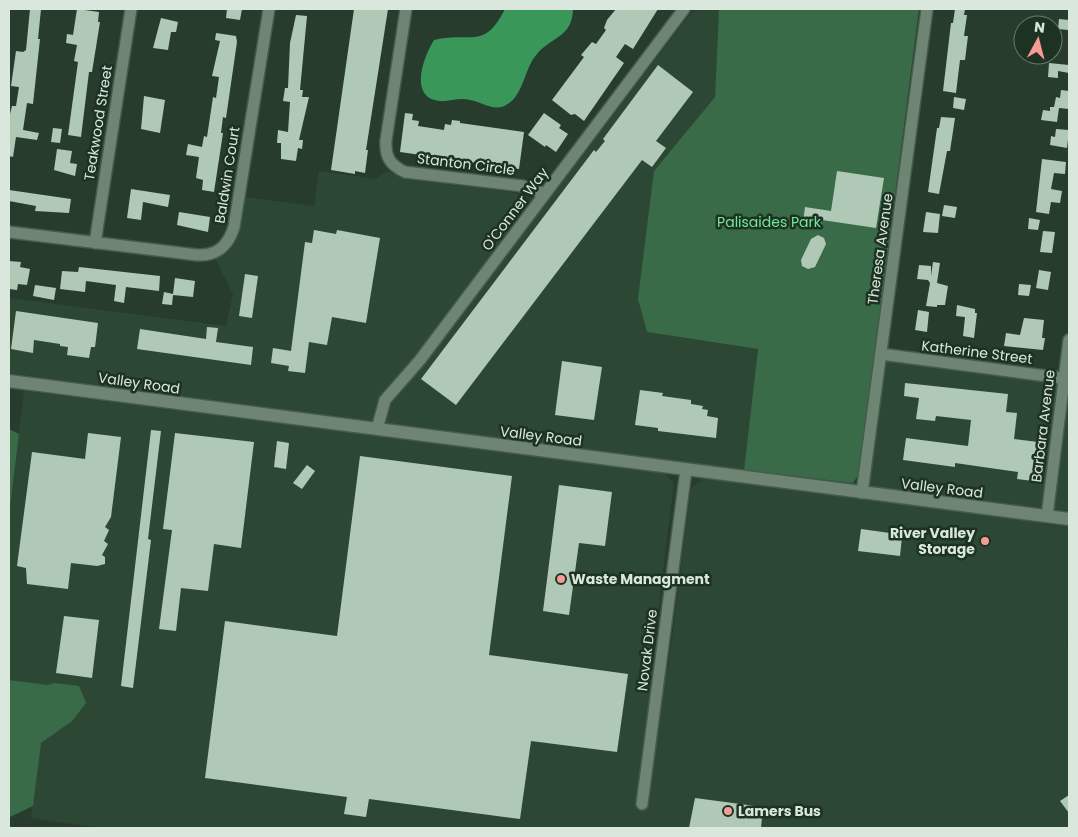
<svg xmlns="http://www.w3.org/2000/svg" width="1078" height="837" font-family="Poppins,sans-serif">
	<rect width="100%" height="100%" fill="#273c2c"/>
	<path fill="#2c4834" d="M 699,9 L 719,9 L 715,97 L 654,171 L 647,332 L 758,349 L 744,470 L 9,373 L 9,298 L 226,326 L 233,294 L 215,258 L 229,251 L 234,243 L 245,197 L 314,206 L 319,171 L 376,179 L 387,171 L 404,179 L 515,193 L 519,195 L 524,203 L 541,211 L 691,13 Z
		M 886,359 L 1069,382 L 1069,511 L 868,487 Z
		M 24,391 L 664,473 L 674,483 L 651,668 L 668,670 L 691,488 L 705,477 L 1041,521 L 1045,525 L 1069,527 L 1069,628 L 1067,646 L 1069,647 L 1069,828 L 101,828 L 31,818 L 48,686 L 9,680 L 9,515 Z"/>
	<path fill="#396b48" d="M 719,9 L 919,9 L 859,474 L 853,483 L 744,470 L 758,349 L 647,332 L 638,299 L 654,171 L 715,97 Z
		M 9,429 L 19,434 L 9,515 Z
		M 9,680 L 48,685 L 54,683 L 79,686 L 86,703 L 72,721 L 41,743 L 33,806 L 10,817 Z"/>
	<path fill="#39975a" d="M 505,9 L 573,9 C 572,38 552,36 537,54 C 524,68 524,96 506,105 C 494,112 482,102 470,100 C 460,97 449,102 439,101 C 408,97 424,56 434,40 C 471,31 484,51 505,9 Z"/>
	<path fill="#b0c9b6" d="M 30,9 L 41,9 L 38,39 L 40,39 L 33,104 L 27,103 L 23,130 L 39,133 L 37,140 L 16,137 L 13,157 L 9,156 L 9,118 L 12,106 L 16,106 L 19,87 L 11,86 L 16,51 L 23,52 L 26,50 Z
		M 77,9 L 99,12 L 98,22 L 100,22 L 92,72 L 89,72 L 81,137 L 68,135 L 78,62 L 74,61 L 77,45 L 66,43 L 67,34 L 73,35 Z
		M 227,9 L 242,9 L 240,20 L 226,18 Z
		M 354,9 L 388,9 L 366,150 L 368,150 L 365,173 L 355,171 L 355,174 L 331,170 Z
		M 616,9 L 658,9 L 633,49 L 625,44 L 616,57 L 624,63 L 584,121 L 575,114 L 571,115 L 552,100 L 584,57 L 581,55 L 592,42 L 596,44 L 606,30 L 604,28 L 607,20 Z
		M 955,9 L 965,9 L 964,15 L 967,15 L 964,36 L 968,36 L 965,60 L 960,60 L 956,93 L 943,91 L 951,23 L 953,23 Z
		M 296,15 L 307,16 L 300,90 L 303,90 L 302,97 L 309,97 L 299,140 L 303,140 L 302,149 L 298,148 L 296,161 L 281,159 L 281,143 L 277,143 L 278,130 L 288,132 L 290,102 L 283,101 L 285,88 L 288,88 L 290,43 Z
		M 161,18 L 178,22 L 176,32 L 171,32 L 168,50 L 153,48 Z
		M 1059,19 L 1069,20 L 1068,30 L 1058,29 Z
		M 216,33 L 236,36 L 237,42 L 226,118 L 223,117 L 221,133 L 223,133 L 214,192 L 202,190 L 203,180 L 196,178 L 199,157 L 186,155 L 188,144 L 202,147 L 204,136 L 207,137 L 213,97 L 216,98 L 219,77 L 212,76 L 220,41 L 215,40 Z
		M 1049,63 L 1069,65 L 1069,73 L 1058,71 L 1058,78 L 1048,77 Z
		M 658,65 L 693,92 L 656,141 L 666,148 L 652,167 L 642,160 L 456,405 L 421,379 L 594,150 L 596,152 L 605,141 L 603,139 Z
		M 1061,90 L 1069,91 L 1069,109 L 1059,108 L 1057,122 L 1041,120 L 1043,110 L 1050,111 L 1050,107 L 1054,107 L 1056,97 L 1060,98 Z
		M 144,96 L 165,100 L 160,133 L 141,129 Z
		M 954,97 L 966,99 L 964,110 L 953,108 Z
		M 405,113 L 413,114 L 412,120 L 419,121 L 418,126 L 444,130 L 445,124 L 451,125 L 452,120 L 460,121 L 460,123 L 524,132 L 519,169 L 400,152 Z
		M 544,113 L 561,125 L 559,128 L 568,134 L 556,152 L 546,145 L 545,147 L 528,135 Z
		M 941,117 L 955,118 L 950,151 L 947,151 L 939,194 L 928,192 L 937,128 L 939,128 Z
		M 53,128 L 62,129 L 60,143 L 51,142 Z
		M 1056,129 L 1069,130 L 1067,148 L 1050,145 L 1051,136 L 1055,137 Z
		M 57,149 L 72,151 L 70,163 L 77,164 L 75,176 L 54,170 Z
		M 1042,159 L 1066,162 L 1065,174 L 1054,173 L 1051,189 L 1062,191 L 1060,203 L 1051,202 L 1049,214 L 1036,212 Z
		M 837,171 L 884,178 L 876,228 L 822,220 L 821,225 L 803,222 L 805,207 L 831,211 Z
		M 131,189 L 170,195 L 168,207 L 143,202 L 141,220 L 127,218 Z
		M 9,190 L 71,199 L 69,213 L 35,211 L 36,206 L 9,201 Z
		M 944,205 L 957,207 L 955,218 L 942,216 Z
		M 179,212 L 210,217 L 208,232 L 177,225 Z
		M 926,212 L 940,214 L 938,233 L 923,232 Z
		M 1029,218 L 1040,220 L 1038,230 L 1028,229 Z
		M 314,230 L 336,234 L 337,230 L 380,238 L 366,323 L 332,317 L 327,345 L 309,342 L 305,373 L 288,371 L 289,366 L 271,363 L 273,348 L 291,351 L 305,242 L 312,243 Z
		M 1043,231 L 1055,232 L 1052,253 L 1040,252 Z
		M 818,235 L 824,238 L 826,244 L 815,267 L 808,269 L 802,266 L 801,260 L 811,239 Z
		M 9,261 L 21,262 L 20,267 L 30,269 L 27,285 L 18,284 L 17,290 L 9,289 Z
		M 933,262 L 940,263 L 937,283 L 948,286 L 945,305 L 937,305 L 937,307 L 926,306 L 930,283 L 928,280 L 917,279 L 919,265 L 931,266 L 931,276 Z
		M 79,267 L 160,276 L 159,291 L 126,287 L 124,303 L 114,301 L 116,285 L 86,281 L 85,292 L 60,289 L 62,271 L 78,272 Z
		M 1039,270 L 1051,272 L 1048,290 L 1036,288 Z
		M 245,274 L 258,276 L 252,318 L 239,316 Z
		M 175,278 L 195,281 L 193,297 L 173,295 L 172,305 L 162,304 L 164,292 L 173,294 Z
		M 1019,284 L 1031,285 L 1029,296 L 1018,295 Z
		M 35,285 L 56,288 L 54,300 L 33,296 Z
		M 957,305 L 975,309 L 975,313 L 977,313 L 974,338 L 963,336 L 965,317 L 956,316 Z
		M 918,310 L 929,312 L 927,332 L 915,330 Z
		M 16,311 L 98,323 L 95,347 L 91,347 L 89,358 L 67,355 L 68,347 L 60,346 L 60,344 L 34,340 L 33,353 L 11,349 Z
		M 1024,318 L 1044,320 L 1042,338 L 1045,338 L 1043,350 L 1004,346 L 1006,333 L 1020,335 Z
		M 207,327 L 218,328 L 216,342 L 253,347 L 251,365 L 137,349 L 140,329 L 206,339 Z
		M 562,361 L 602,367 L 594,420 L 555,415 Z
		M 905,383 L 1008,394 L 1006,412 L 1017,413 L 1014,439 L 1038,442 L 1033,481 L 1017,479 L 1018,472 L 955,463 L 955,467 L 903,460 L 906,438 L 968,446 L 971,420 L 936,416 L 935,421 L 916,419 L 919,398 L 904,396 Z
		M 640,390 L 663,393 L 662,396 L 691,400 L 691,404 L 703,406 L 702,409 L 708,410 L 707,416 L 718,418 L 716,438 L 658,431 L 658,428 L 635,425 Z
		M 151,430 L 161,431 L 148,539 L 151,540 L 133,688 L 121,686 Z
		M 88,433 L 121,437 L 111,517 L 105,527 L 109,530 L 104,541 L 108,544 L 102,555 L 105,557 L 105,564 L 97,566 L 71,563 L 68,589 L 27,584 L 26,568 L 17,566 L 32,452 L 85,459 Z
		M 175,433 L 254,442 L 241,548 L 214,544 L 208,591 L 181,588 L 176,631 L 159,629 L 172,530 L 163,529 Z
		M 277,441 L 289,443 L 286,469 L 274,467 Z
		M 360,456 L 512,476 L 489,655 L 628,674 L 617,752 L 531,741 L 520,819 L 369,799 L 366,817 L 344,814 L 347,797 L 205,778 L 225,621 L 337,636 Z
		M 307,465 L 315,471 L 302,489 L 293,483 Z
		M 559,485 L 612,492 L 605,546 L 579,543 L 569,615 L 543,611 Z
		M 861,529 L 890,533 L 890,536 L 902,537 L 900,556 L 858,551 Z
		M 64,616 L 99,620 L 92,678 L 56,673 Z
		M 1069,795 L 1069,813 L 1060,801 Z
		M 695,798 L 763,807 L 761,828 L 689,828 Z"/>
	<g fill="none" stroke-linecap="round" stroke-linejoin="round">
		<g stroke="#475a4d" stroke-width="14">
			<path id="minor" d="M 406,9 L 386,140 C 385,157 390,165 405,172 L 523,186 L 545,194
				M 9,232 L 197,255 C 217,256 228,246 234,227 L 269,9
				M 95,243 L 131,9
				M 881,354 L 1069,379
				M 377,429 L 385,400 L 420,360 L 684,9
				M 862,493 L 927,9
				M 1047,516 L 1069,340
				M 642,804 L 686,470"/>
		</g>
		<g stroke="#475a4d" stroke-width="15">
			<path id="secondary" d="M 9,381 L 1069,519"/>
		</g>
		<use href="#minor" stroke="#6e8573" stroke-width="11"/>
		<use href="#secondary" stroke="#6e8573" stroke-width="12"/>
	</g>
	<g fill="#f59c94" stroke="#1d3223" stroke-width="2">
		<circle cx="985" cy="541" r="5"/>
		<circle cx="561" cy="579" r="5"/>
		<circle cx="728" cy="811" r="5"/>
	</g>
	<g text-anchor="middle" dominant-baseline="central" stroke-width="5" stroke-linejoin="round" paint-order="stroke">
		<g font-size="14" fill="#dae7dd" stroke="#1d3223">
			<text transform="translate(98 123) rotate(-81)">Teakwood Street</text>
			<text transform="translate(466 164) rotate(7)">Stanton Circle</text>
			<text transform="translate(227 175) rotate(-81)">Baldwin Court</text>
			<text transform="translate(515 209) rotate(-53)">O'Conner Way</text>
			<text transform="translate(880 249) rotate(-82)">Theresa Avenue</text>
			<text transform="translate(977 352) rotate(7)">Katherine Street</text>
			<text transform="translate(139 383) rotate(8)">Valley Road</text>
			<text transform="translate(1043 426) rotate(-83)">Barbara Avenue</text>
			<text transform="translate(541 436) rotate(7)">Valley Road</text>
			<text transform="translate(942 488) rotate(7)">Valley Road</text>
			<text transform="translate(647 650) rotate(-83)">Novak Drive</text>
		</g>
		<g font-size="14" fill="#71e998" stroke="#1d3223">
			<text x="769" y="222">Palisaides Park</text>
		</g>
		<g font-size="14" font-weight="bold" fill="#dae7dd" stroke="#1d3223" text-anchor="start">
			<text x="975" y="533" text-anchor="end">River Valley<tspan x="975" dy="16">Storage</tspan></text>
			<text x="571" y="579">Waste Managment</text>
			<text x="738" y="811">Lamers Bus</text>
		</g>
	</g>
	<rect width="1078" height="837" fill="none" stroke="#dae7dd" stroke-width="20"/>
	<g transform="translate(1038 40) rotate(7)"><circle r="24" fill="#1d3223" stroke="#697a6d"/>
	<path d="M0-4L9 19L0 12L-9 19Z" fill="#f59c94"/>
	<text y="-8" font-size="14" font-weight="bold" text-anchor="middle" fill="#dae7dd">N</text>
	</g>
</svg>
